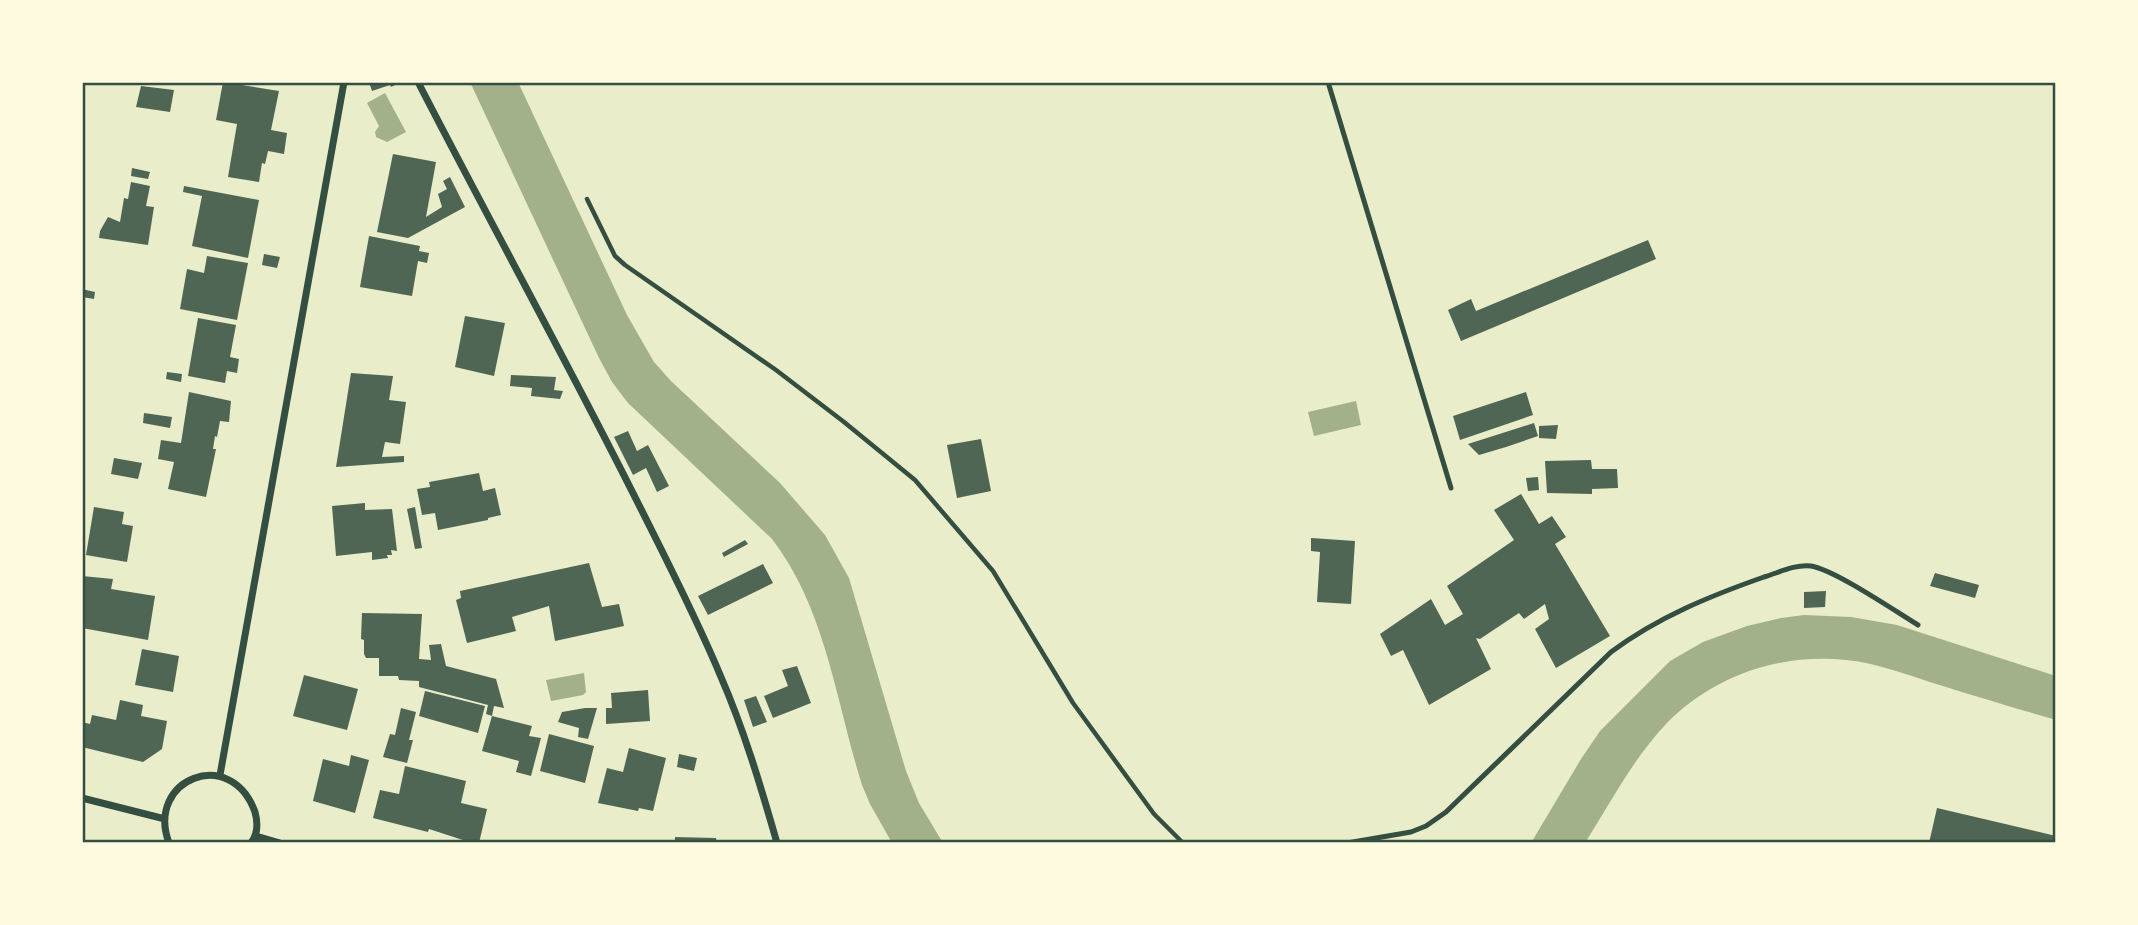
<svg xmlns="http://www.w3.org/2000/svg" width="2138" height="925" font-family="Arial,sans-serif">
	<rect width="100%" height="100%" fill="#e9edc9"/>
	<path fill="#a3b18a" d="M 470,82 L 518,82 L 627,315 L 654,362 L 671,381 L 780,483 L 825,535 L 849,578 L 906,771 L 919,803 L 943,843 L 892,843 L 870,804 L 862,785 C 836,702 826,609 772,539 L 628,403 L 612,382 L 599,358 Z
		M 385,93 L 406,132 L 387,142 L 376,137 L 375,132 L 379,126 L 367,103 Z
		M 1356,401 L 1361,425 L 1314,436 L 1308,412 Z
		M 1804,615 L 1851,617 L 1897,625 L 2056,676 L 2056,720 C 2018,709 1981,698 1943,686 C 1912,677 1879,663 1846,660 C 1779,653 1713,676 1666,724 C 1633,759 1611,802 1585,843 L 1531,843 L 1581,759 L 1600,731 L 1670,661 L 1703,642 L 1747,626 L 1781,618 Z
		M 584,673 L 586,692 L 583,695 L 551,701 L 546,680 Z"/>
	<path fill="#4f6655" d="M 223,82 L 279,91 L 271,130 L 287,133 L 284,154 L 268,151 L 265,164 L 262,163 L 259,182 L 228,177 L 237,124 L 216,120 Z
		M 369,82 L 401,82 L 391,87 L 390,85 L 372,91 Z
		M 141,86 L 174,90 L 170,112 L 136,107 Z
		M 393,154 L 436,162 L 426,217 L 442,207 L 438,194 L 447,189 L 443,181 L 450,177 L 465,207 L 408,238 L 377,232 Z
		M 132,168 L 150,172 L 148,179 L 131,176 Z
		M 131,182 L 150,186 L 146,206 L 154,207 L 148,245 L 99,238 L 100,231 L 108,217 L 120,222 L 124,198 L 128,199 Z
		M 184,186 L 259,200 L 248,258 L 192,246 L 202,196 L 183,192 Z
		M 369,236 L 420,246 L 419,251 L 429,253 L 427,263 L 418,261 L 412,296 L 360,287 Z
		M 1648,240 L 1656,259 L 1461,341 L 1448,310 L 1471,299 L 1476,311 Z
		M 264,254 L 280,257 L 277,268 L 262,265 Z
		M 207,256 L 248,263 L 237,320 L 180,309 L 187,269 L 204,273 Z
		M 82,289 L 95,292 L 94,299 L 82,297 Z
		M 465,316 L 505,323 L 494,376 L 455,367 Z
		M 198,318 L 236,325 L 230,357 L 239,359 L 237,373 L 227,371 L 225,383 L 188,376 Z
		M 167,372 L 182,374 L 181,382 L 166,379 Z
		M 351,373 L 393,376 L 389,400 L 406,402 L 400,444 L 385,442 L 382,457 L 404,456 L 404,462 L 336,467 Z
		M 511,375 L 556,377 L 554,390 L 563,391 L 560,399 L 531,396 L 532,388 L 510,386 Z
		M 189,392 L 231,401 L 229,422 L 220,421 L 217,437 L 215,436 L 213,449 L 216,449 L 206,497 L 168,489 L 174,462 L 158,459 L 161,440 L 181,443 Z
		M 1526,392 L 1533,415 L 1460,440 L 1453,416 Z
		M 144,413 L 172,417 L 170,428 L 143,423 Z
		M 1534,423 L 1538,436 L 1506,447 L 1479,455 L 1468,444 Z
		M 1558,425 L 1556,439 L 1539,438 L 1539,426 Z
		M 628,431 L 637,451 L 648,445 L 669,486 L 657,492 L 646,468 L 633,475 L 614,437 Z
		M 981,439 L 991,491 L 957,498 L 947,445 Z
		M 114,458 L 142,463 L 138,479 L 111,474 Z
		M 1591,460 L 1592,469 L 1617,469 L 1618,488 L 1592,489 L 1592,494 L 1547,493 L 1545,461 Z
		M 479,473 L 483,491 L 495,488 L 501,515 L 488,518 L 488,520 L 438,530 L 435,513 L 422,515 L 417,489 L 430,487 L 429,482 Z
		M 1538,477 L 1539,490 L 1528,491 L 1526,478 Z
		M 1521,494 L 1539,524 L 1552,516 L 1566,537 L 1555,544 L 1610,636 L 1556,668 L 1535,629 L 1549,619 L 1545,604 L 1524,619 L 1519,613 L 1480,639 L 1476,638 L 1491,669 L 1429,705 L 1403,650 L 1391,656 L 1380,634 L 1431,599 L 1445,625 L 1463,614 L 1447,586 L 1514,540 L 1494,510 Z
		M 365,503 L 365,510 L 392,509 L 397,551 L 391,550 L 392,555 L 387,555 L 388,558 L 372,560 L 372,552 L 336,556 L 332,506 Z
		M 94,507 L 124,512 L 122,524 L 133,526 L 127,562 L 86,555 Z
		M 415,507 L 422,548 L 415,549 L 407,509 Z
		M 1311,538 L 1355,541 L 1351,604 L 1317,602 L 1320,552 L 1311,551 Z
		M 745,540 L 748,544 L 724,557 L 722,553 Z
		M 589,563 L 602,607 L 619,604 L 624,626 L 555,641 L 549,606 L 512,617 L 516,631 L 467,643 L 456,600 L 461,598 L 460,591 Z
		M 763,564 L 773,583 L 708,615 L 698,596 Z
		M 1935,573 L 1979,585 L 1975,598 L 1930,586 Z
		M 82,576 L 113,579 L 111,589 L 155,596 L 148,640 L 82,628 Z
		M 1826,591 L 1825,607 L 1804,608 L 1804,592 Z
		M 362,613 L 422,614 L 419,659 L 431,660 L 429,645 L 441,644 L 446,666 L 496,679 L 504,708 L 494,706 L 492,716 L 486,714 L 488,705 L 419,687 L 419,681 L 399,680 L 398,676 L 379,676 L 379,658 L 366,658 L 364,654 L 364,640 L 361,639 Z
		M 142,649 L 179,656 L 173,692 L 135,685 Z
		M 797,666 L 811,703 L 773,718 L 764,696 L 788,686 L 782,670 Z
		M 304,675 L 358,689 L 347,730 L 293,716 Z
		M 648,690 L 650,721 L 606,724 L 606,708 L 612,708 L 611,693 Z
		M 425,691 L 485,706 L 478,733 L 419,716 Z
		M 756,696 L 767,722 L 753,727 L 744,700 Z
		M 120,700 L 143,705 L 141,716 L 167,721 L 162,749 L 143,762 L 82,747 L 82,722 L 90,724 L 92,715 L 116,720 Z
		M 401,708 L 416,712 L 409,740 L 413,740 L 407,763 L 383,757 L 390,734 L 395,735 Z
		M 585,708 L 597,708 L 588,739 L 578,737 L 579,728 L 558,722 L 562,712 Z
		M 492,716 L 532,726 L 529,736 L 541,738 L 531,776 L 516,772 L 519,761 L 482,751 Z
		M 549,734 L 594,746 L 585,783 L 540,771 Z
		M 629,748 L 666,758 L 653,811 L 639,808 L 638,811 L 598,803 L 607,768 L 623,772 Z
		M 679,754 L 697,758 L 694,771 L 677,767 Z
		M 351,755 L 369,760 L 355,813 L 313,801 L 323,759 L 349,766 Z
		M 405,766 L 466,781 L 461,803 L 487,809 L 479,843 L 472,843 L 429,829 L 428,832 L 373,818 L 380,790 L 399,794 Z
		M 1937,808 L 2056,836 L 2056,843 L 1929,843 Z
		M 675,837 L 716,838 L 717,843 L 675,843 Z"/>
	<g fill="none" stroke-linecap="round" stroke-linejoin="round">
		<path stroke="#344e41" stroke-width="4.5" d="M 587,199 L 615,256 L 625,265 L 776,370 L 844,422 L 915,480 L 993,571 L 1073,703 L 1154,814 L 1183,843"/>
		<path stroke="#344e41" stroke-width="5" d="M 1328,82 L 1451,488
			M 1347,843 L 1411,832 L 1426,826 L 1446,812 L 1611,652 C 1658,617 1710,596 1764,577 C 1778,573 1795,564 1811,566 C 1835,570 1895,611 1918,625"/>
		<path stroke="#344e41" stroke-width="7" d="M 418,82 C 491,224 568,363 639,505 C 667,561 697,619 721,677 C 744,730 761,787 777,843
			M 220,775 L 344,82
			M 82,798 L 165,819
			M 256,836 L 280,843
			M 169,843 C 145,779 231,745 255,812 C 258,823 258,834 251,843"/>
	</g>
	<rect width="2138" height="925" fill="none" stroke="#fefae0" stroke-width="168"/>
	<rect x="84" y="84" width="1970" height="757" fill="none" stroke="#344e41" stroke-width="2.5"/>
</svg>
